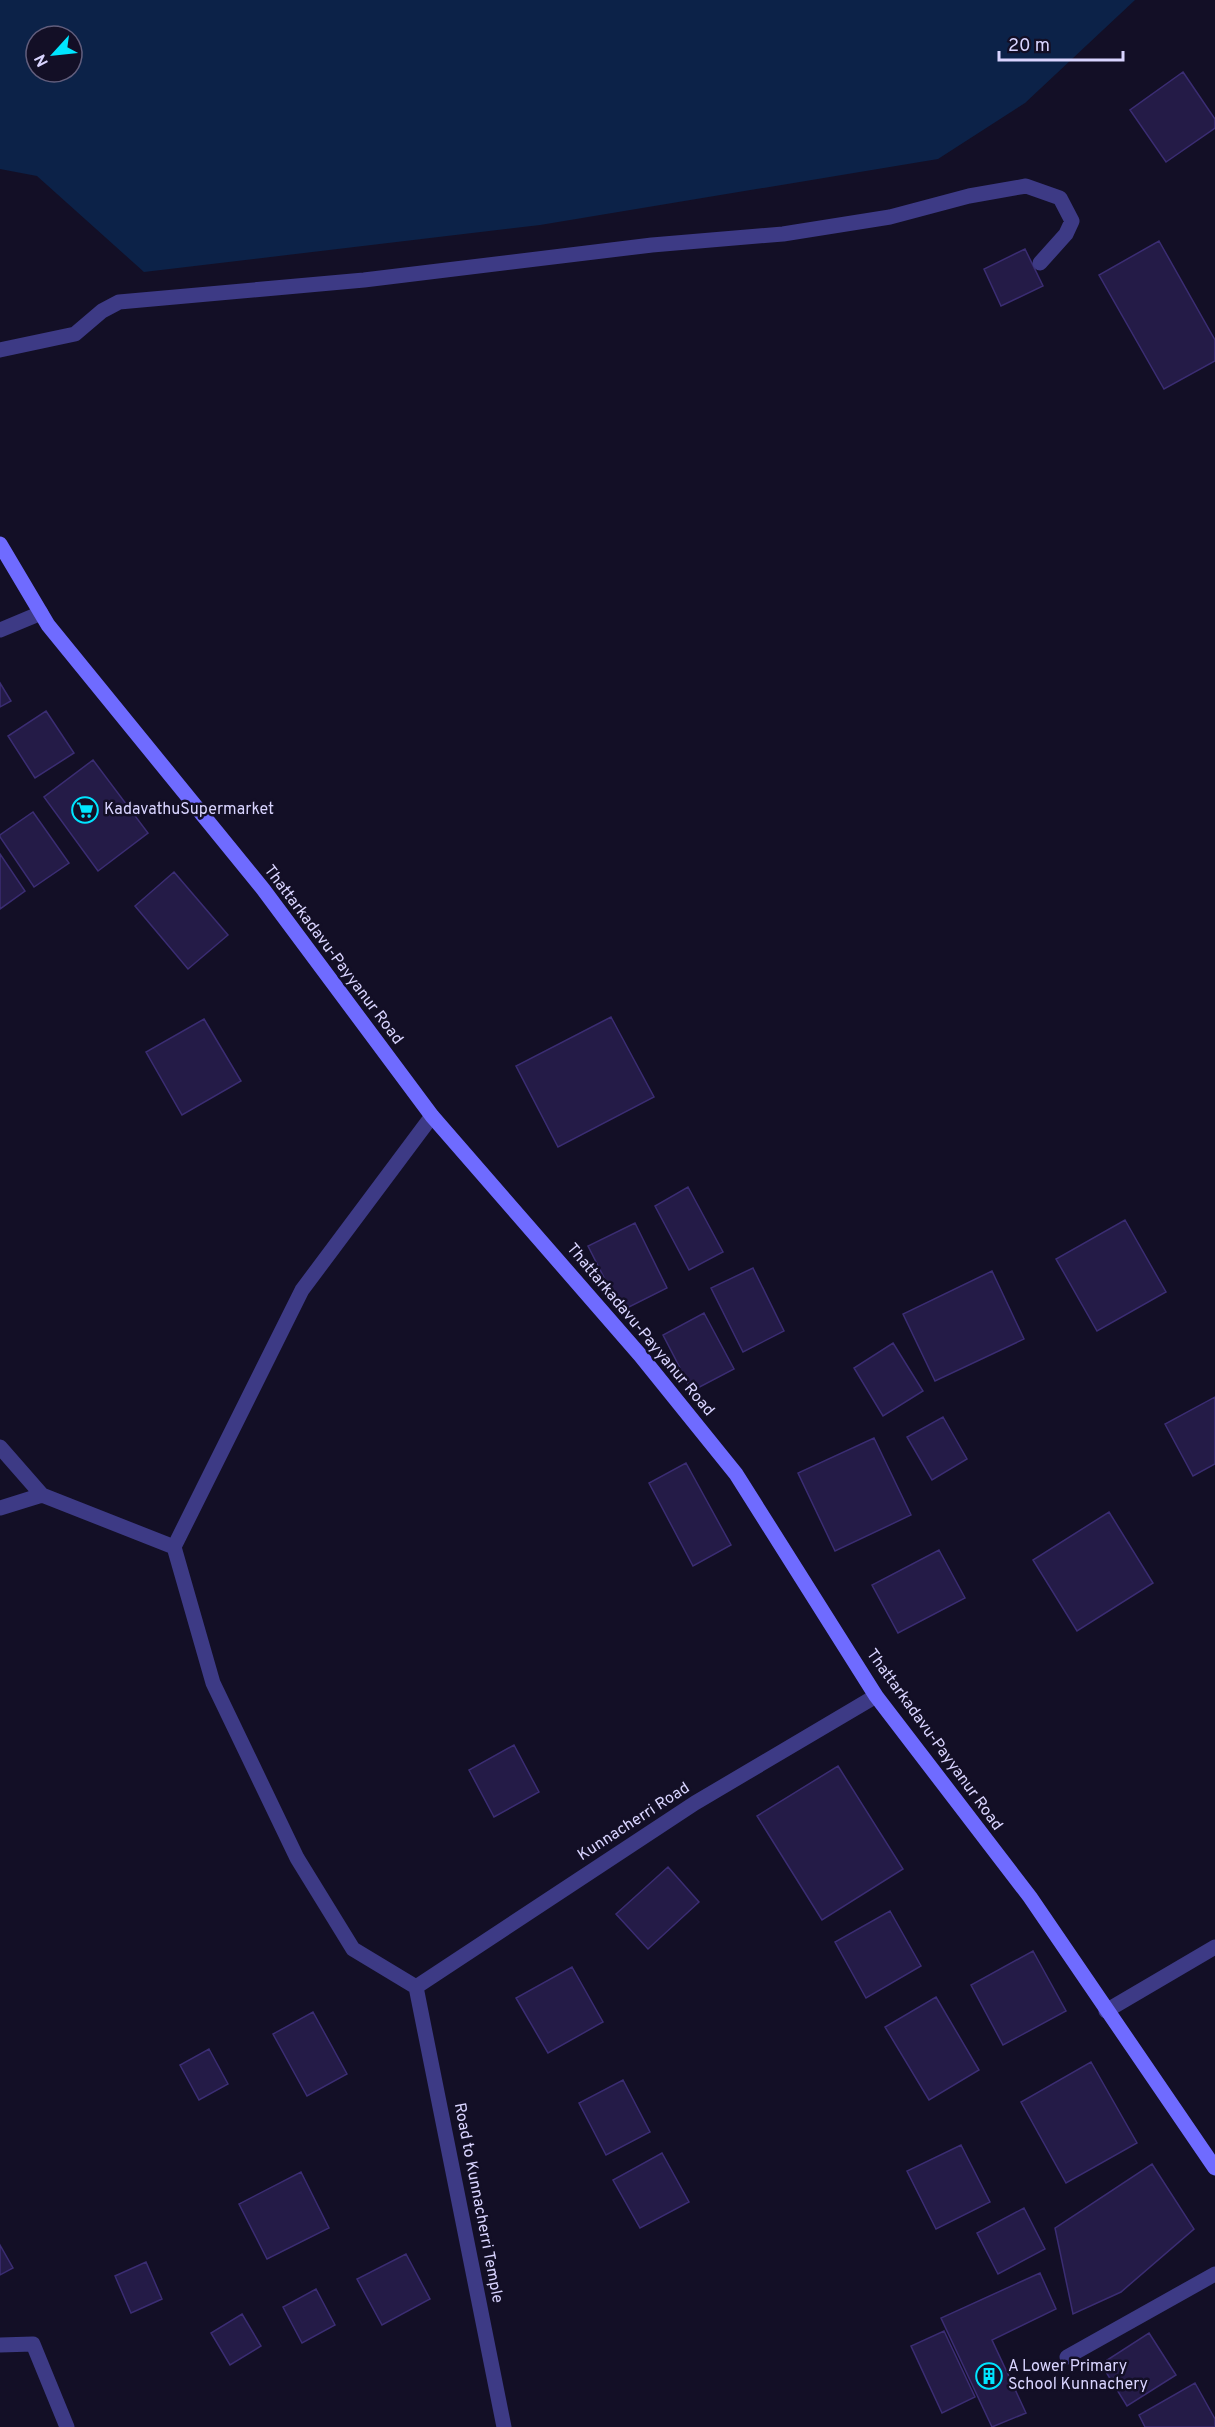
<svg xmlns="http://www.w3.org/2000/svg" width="1215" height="2427" font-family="Overpass,sans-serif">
	<rect width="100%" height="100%" fill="#130f26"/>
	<path fill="#0c2248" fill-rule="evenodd" d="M 0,0 L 1135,0 L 1025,103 L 938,159 L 540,225 L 144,272 L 37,176 L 0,169 ZM 36,36 L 72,36 L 72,72 L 36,72 Z"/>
	<path fill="#241b47" stroke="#3b2d73" stroke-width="1.5" d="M 1183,72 L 1215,119 L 1215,128 L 1166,162 L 1130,110 Z
		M 1159,241 L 1215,340 L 1215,361 L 1164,389 L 1099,275 Z
		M 1025,249 L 1043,286 L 1001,306 L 984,269 Z
		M 0,683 L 11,701 L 0,707 Z
		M 46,711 L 74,753 L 35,778 L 8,736 Z
		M 93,760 L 148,833 L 98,871 L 44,797 Z
		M 33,812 L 69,863 L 34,887 L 0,837 L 0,835 Z
		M 0,854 L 25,891 L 0,909 Z
		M 174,872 L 228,935 L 188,969 L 135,906 Z
		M 611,1017 L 654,1097 L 558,1147 L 516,1066 Z
		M 204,1019 L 241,1081 L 182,1115 L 146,1052 Z
		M 688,1187 L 723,1252 L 689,1270 L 655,1206 Z
		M 1125,1220 L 1166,1292 L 1097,1331 L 1056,1259 Z
		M 635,1223 L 667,1288 L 621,1311 L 588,1246 Z
		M 753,1268 L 784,1331 L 743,1352 L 711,1288 Z
		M 992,1271 L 1024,1339 L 935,1381 L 903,1314 Z
		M 704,1313 L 734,1369 L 692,1391 L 663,1335 Z
		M 893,1343 L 923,1391 L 883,1416 L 854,1368 Z
		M 1215,1397 L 1215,1464 L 1193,1476 L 1165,1424 Z
		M 943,1417 L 967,1459 L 932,1480 L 907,1437 Z
		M 874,1438 L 911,1515 L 835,1551 L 798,1473 Z
		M 686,1463 L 731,1545 L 693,1566 L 649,1483 Z
		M 1109,1512 L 1153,1583 L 1077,1631 L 1033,1560 Z
		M 939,1550 L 965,1598 L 898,1633 L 872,1585 Z
		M 514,1745 L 539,1792 L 494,1817 L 469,1770 Z
		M 838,1766 L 903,1869 L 822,1920 L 757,1816 Z
		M 668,1867 L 699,1902 L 648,1949 L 616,1914 Z
		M 890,1911 L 921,1966 L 866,1998 L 835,1942 Z
		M 1033,1951 L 1066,2011 L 1003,2045 L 971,1985 Z
		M 572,1967 L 603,2022 L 548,2053 L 516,1998 Z
		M 936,1997 L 979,2070 L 929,2100 L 885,2027 Z
		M 313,2012 L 347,2074 L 307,2096 L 273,2034 Z
		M 209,2049 L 228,2084 L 199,2100 L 180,2065 Z
		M 1091,2062 L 1137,2143 L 1066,2183 L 1021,2102 Z
		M 623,2080 L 650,2132 L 606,2155 L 579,2103 Z
		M 961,2145 L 990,2202 L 936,2229 L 907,2171 Z
		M 662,2153 L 689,2202 L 640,2228 L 613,2180 Z
		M 1152,2164 L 1194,2229 L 1121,2292 L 1073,2314 L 1055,2228 Z
		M 301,2172 L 329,2228 L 267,2259 L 239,2204 Z
		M 1024,2208 L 1045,2249 L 998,2274 L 977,2233 Z
		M 0,2245 L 13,2268 L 0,2275 Z
		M 406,2254 L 430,2299 L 382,2325 L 357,2279 Z
		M 146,2262 L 162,2299 L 131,2313 L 115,2276 Z
		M 1040,2273 L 1056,2309 L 992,2340 L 1026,2413 L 992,2427 L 941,2318 Z
		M 316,2289 L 335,2325 L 302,2343 L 283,2307 Z
		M 242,2314 L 261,2346 L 230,2365 L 211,2333 Z
		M 944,2331 L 975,2397 L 942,2413 L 911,2346 Z
		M 1149,2333 L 1176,2375 L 1127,2406 L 1101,2364 Z
		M 1195,2383 L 1215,2419 L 1215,2427 L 1145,2427 L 1139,2415 Z"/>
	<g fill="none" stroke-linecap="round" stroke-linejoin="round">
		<path stroke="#3d3a85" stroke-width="15" d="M 0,350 L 75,334 L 102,311 L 119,302 L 364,280 L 652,245 L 783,234 L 890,217 L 969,196 L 1026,186 L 1060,198 L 1072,221 L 1066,234 L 1040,263
			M 0,630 L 41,613
			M 0,1447 L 42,1495 L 174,1547 L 302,1290 L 432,1116
			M 0,1508 L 42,1495
			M 174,1547 L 213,1683 L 297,1858 L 353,1949 L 416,1987
			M 416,1987 L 695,1803 L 876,1696
			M 416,1987 L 504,2427
			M 1106,2011 L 1215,1947
			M 0,2345 L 33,2344 L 67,2427
			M 1067,2357 L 1215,2274"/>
		<path stroke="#6f6bff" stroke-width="15" d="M 0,544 L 48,625 L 263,889 L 432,1116 L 640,1355 L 736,1474 L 876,1696 L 1030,1897 L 1215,2168"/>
	</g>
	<defs>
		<g id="supermarket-ring" transform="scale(1.35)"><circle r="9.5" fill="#130f26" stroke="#00e5ff" stroke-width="1.5"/><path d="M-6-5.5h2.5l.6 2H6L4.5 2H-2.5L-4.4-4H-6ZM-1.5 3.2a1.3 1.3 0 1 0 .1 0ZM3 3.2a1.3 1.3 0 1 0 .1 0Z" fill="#00e5ff"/></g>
		<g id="building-ring" transform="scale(1.35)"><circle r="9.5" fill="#130f26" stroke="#00e5ff" stroke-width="1.5"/><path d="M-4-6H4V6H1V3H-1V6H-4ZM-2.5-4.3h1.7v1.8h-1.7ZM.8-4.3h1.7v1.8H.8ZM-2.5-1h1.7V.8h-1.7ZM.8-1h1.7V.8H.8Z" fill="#00e5ff"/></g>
	</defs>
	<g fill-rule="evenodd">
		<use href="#supermarket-ring" x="85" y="810"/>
		<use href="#building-ring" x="989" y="2376"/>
	</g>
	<g text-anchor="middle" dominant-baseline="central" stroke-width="5" stroke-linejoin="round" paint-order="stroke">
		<g font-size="16" fill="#d9d4ff" stroke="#130f26" text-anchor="start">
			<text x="104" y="810">KadavathuSupermarket</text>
			<text x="1008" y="2367">A Lower Primary<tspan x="1008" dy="18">School Kunnachery</tspan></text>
		</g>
		<g font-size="16" fill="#d9d4ff" stroke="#130f26">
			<text transform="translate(333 955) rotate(53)">Thattarkadavu-Payyanur Road</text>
			<text transform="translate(640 1330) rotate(50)">Thattarkadavu-Payyanur Road</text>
			<text transform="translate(934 1740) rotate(54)">Thattarkadavu-Payyanur Road</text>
			<text transform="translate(634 1822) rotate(-33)">Kunnacherri Road</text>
			<text transform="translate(478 2203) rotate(79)">Road to Kunnacherri Temple</text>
		</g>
	</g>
	<g transform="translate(54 54) rotate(243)"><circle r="28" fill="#130f26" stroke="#625e7d" stroke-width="1.5"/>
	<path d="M0-4.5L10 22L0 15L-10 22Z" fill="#00e5ff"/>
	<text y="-9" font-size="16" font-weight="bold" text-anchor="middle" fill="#d9d4ff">N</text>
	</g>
	<path d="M999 51v9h124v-9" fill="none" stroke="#d9d4ff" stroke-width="3"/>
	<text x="1008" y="51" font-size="18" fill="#d9d4ff" stroke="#130f26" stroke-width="4.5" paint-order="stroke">20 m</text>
</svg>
